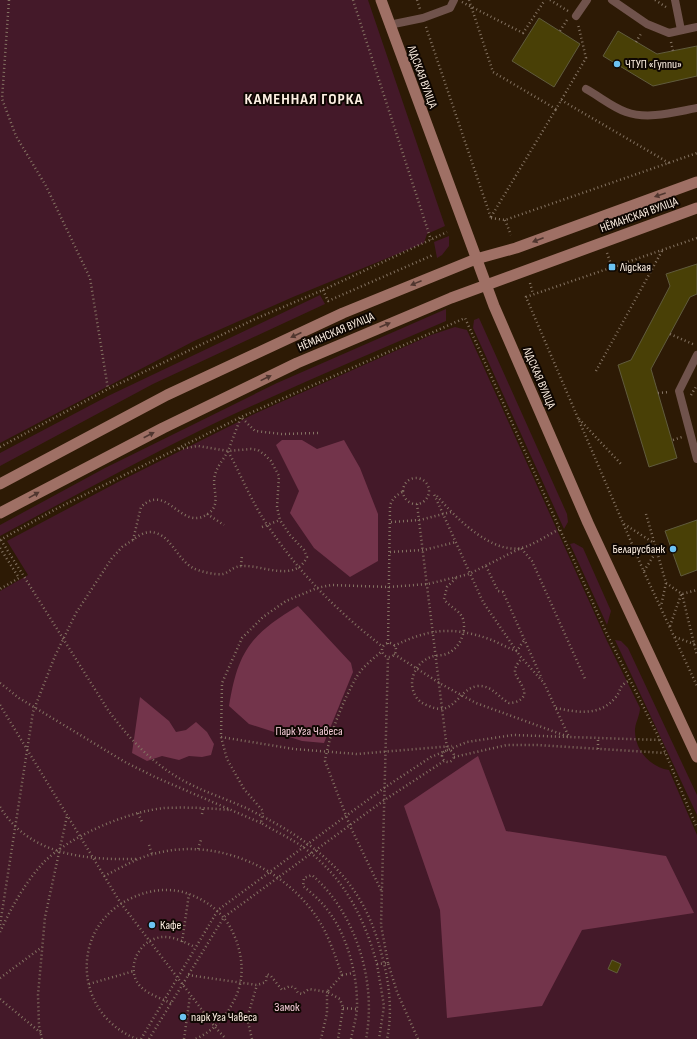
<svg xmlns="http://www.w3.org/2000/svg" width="697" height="1039" font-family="'Sofia Sans Condensed',sans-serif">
	<rect width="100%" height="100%" fill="#2d1a05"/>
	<path fill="#441929" d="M 0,0 L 368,0 L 445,226 L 427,234 L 424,243 L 293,297 L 194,341 L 0,443 Z
		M 449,236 L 449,246 L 442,255 L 437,258 L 434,242 Z
		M 320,295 L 325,304 L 153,384 L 0,466 L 0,453 L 108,396 Z
		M 446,309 L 446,321 C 367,355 289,388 211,425 C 140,460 70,498 0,536 L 0,525 L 105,468 L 277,383 Z
		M 479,318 L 567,514 L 568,522 L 564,529 L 473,328 L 474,320 Z
		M 455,327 L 467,330 L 607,641 L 640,708 C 640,715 636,721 635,729 C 634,750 650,767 669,770 L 697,835 L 697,1039 L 0,1039 L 0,591 L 28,575 L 7,541 L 118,482 L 252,415 L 431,335 Z
		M 574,543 L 583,548 L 611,611 L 607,625 L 570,544 Z
		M 615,640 L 621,641 L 628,648 L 697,795 L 697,815 Z"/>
	<path fill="#73344b" d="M 282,440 L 302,440 L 317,449 L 344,440 L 360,468 L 378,514 L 378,561 L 350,577 L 314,548 L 290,513 L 299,491 L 276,445 Z
		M 298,606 L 351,663 L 353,672 L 324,743 L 302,741 L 249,724 L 229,706 C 238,651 250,635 298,606 Z
		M 140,697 L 169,721 L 176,732 L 186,730 L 196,722 L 207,732 L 214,744 L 211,755 L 202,757 L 189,756 L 179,760 L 162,756 L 147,761 L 132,753 Z
		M 478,756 L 506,831 L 666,856 L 694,913 L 582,930 L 542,1006 L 447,1018 L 440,910 L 404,806 Z"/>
	<path fill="#494006" stroke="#605b3d" d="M 539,18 L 580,44 L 554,87 L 512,61 Z
		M 618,31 L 657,54 L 697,46 L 697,76 L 653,86 L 603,56 Z
		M 697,264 L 697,294 L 690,297 L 651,369 L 677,458 L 649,467 L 618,365 L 631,360 L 670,286 L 666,274 Z
		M 697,520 L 697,570 L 681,576 L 665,531 Z
		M 612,960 L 621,964 L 617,973 L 608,969 Z"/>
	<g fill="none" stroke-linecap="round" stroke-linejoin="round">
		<path stroke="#857463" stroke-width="2.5" stroke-dasharray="1 3" stroke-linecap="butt" d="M 9,0 L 2,99 L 16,136 L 46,186 L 90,278 L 108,389
			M 353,0 L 431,240
			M 417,0 L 420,9
			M 469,0 L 493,72 L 556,109 L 586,58 L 578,24
			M 550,0 L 568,11
			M 655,0 L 666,7
			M 462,2 L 523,33 L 545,0
			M 426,27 L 491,218
			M 560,31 L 567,20
			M 636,42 L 642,32
			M 671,42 L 673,51
			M 561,100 L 669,163
			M 491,217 L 556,109
			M 491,218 L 505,220 L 697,153
			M 505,220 L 511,235
			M 697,238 L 526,297 L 644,572 L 697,686
			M 607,253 L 612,267
			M 530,283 L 533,294
			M 323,290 L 328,301 L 433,255
			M 670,334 L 695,345
			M 596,371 L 662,251
			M 658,393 L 669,392
			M 691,395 L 697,385
			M 579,419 L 621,464
			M 318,433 L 282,434 L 255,431 L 241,417 L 228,451 C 241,475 252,503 268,526 C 299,573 339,613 383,647
			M 673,440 L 682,437
			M 0,447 L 108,389 L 255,319 L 323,290 L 447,232
			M 179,449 L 198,446 L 228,451 L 251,449 L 258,450 L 265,455 L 271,461 L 279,476 L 277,507 L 280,520 L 290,535 L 304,550 L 307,557 C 295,583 263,565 243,566 C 233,566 230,572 223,574 C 215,575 201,572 193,568 C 178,560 172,538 156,533 C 147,530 139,535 133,540 L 141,507 C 168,481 181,534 209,513 C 222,503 211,488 215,475 C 217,466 224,459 228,451
			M403 491a13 13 0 1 1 26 0a13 13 0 1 1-26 0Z
			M 437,496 C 454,516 491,554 521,548 C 532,546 549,534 560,529
			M 417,504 L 447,749
			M 207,514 L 224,525
			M 646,514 L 666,583 L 661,606
			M 391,522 L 420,520 L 451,512
			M 624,524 L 654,543
			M 262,527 L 280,520
			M 0,540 L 56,509 L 241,417 L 465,318 L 606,632 L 660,740 L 697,828
			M 1,540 L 108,710 C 127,736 149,760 177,777 C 200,791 225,798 248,809 C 315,842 362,877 381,952 C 389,980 393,1010 387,1039
			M 0,548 L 19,578 L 0,589
			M 390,552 L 424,550 L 456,542
			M 241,566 L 242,555
			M 486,566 L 498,591 L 503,592 L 542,679
			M 644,571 L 656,552
			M 456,578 L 447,587 L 444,599 C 449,607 460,610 463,619 C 467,632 459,650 446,654 C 441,656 435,655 431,657 C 416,662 407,681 415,695 C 418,701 423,704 429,706 C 455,718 458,688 478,686 C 492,685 499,698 509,703 C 517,703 528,698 523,688 C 517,674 509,673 522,658
			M 666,583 L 682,594 L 697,590
			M 682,594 L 697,656
			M 670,626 L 681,595
			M 675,637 L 694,644 L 697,642
			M382 650a7 7 0 1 1 14 0a7 7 0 1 1-14 0Z
			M 388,644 L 390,506 C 392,498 397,495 404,491
			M 394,646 C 428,629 452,626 489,639 C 498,642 507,648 517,651 L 524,640
			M 394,654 L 441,684 L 476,703 L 569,737 L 660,740
			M 0,683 L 19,698 L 125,762 L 155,777 L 261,823
			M 0,705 L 120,902 L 215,1027 L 226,1039
			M 556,708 C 576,712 599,717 615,698 C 623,689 616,688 630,680
			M 221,737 L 294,749 L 357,754 L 452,746
			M 598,749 L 598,738
			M442 756a6 6 0 1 1 12 0a6 6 0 1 1-12 0Z
			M 454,757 L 507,745 L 537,745 L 665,753
			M 0,807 C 30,856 86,860 138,859
			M 138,813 L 142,822
			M 202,814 L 203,808
			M 149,845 L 152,854
			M 198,849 L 201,840
			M 104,876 C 121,868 138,857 157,853 C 217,838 284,867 318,919 C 329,936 335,956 342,975 L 327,992 L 340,999 L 343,1008 L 338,1039
			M 381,890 L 350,826 L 325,761 C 329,735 343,701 356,678 C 362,667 373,659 382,651
			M 0,925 L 33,712 L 55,656 L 76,613 L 112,558 L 122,547 L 133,540
			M 0,932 C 11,908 26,881 44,862 C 70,836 129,811 165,808 C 187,807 208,808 229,810
			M 182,942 L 189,894
			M 388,963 L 381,925 L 388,657
			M 377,964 L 384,1006 L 379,1039
			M 188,975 L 257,985 L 266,982 L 267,974 L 271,976 L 282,990 L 290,986 L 295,988 L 298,993 L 302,994 L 309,989 L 327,992 L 327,1013 L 321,1039
			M 342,975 L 353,973
			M 0,978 L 42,947
			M 89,984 L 134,971
			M 0,999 L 41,1033
			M 171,1003 C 162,999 148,994 141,987 C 125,971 137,943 157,938 C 170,934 184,942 195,947
			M 343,1008 L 356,1009
			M 42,1039 L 39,1026 L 38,995 L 45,917 L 67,816
			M 137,1039 C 72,1014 69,924 134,897 C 150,890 166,888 183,892 C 202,898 218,908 229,925 C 241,946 246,971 237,994 C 229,1013 215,1031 195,1039
			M 141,1039 L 218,910 L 384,788 L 431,757 L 467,742 L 513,735 L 569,737 L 544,683 L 520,656 L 483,602 L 433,492
			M 149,1039 L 224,917 L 383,801 L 444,761
			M 184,1039 L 190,996
			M 252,1039 L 247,1018 L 257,985
			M 351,1039 C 353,1029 356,1019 357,1009 C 358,977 348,937 329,912 C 322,902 312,893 303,886 L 304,878 L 312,875 C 356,913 377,982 366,1039
			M 418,1039 L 397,992 L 388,963 L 377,964 C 364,917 344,877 303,847 C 290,838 275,831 261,823 L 263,811 L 244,789 L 227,759 L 221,737 L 222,683 L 242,638 L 263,617 L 286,601 L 317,588 L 331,585 L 389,587 L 428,584 L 469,574 L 521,548 L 532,561 L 586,681"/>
		<path stroke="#70534c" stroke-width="8" d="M 612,0 L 647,24 L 669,33 L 697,27
			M 675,0 L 681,30
			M 576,16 L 587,0
			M 389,25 L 423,18 L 450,8 L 454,0
			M 586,89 C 599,96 612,107 626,112 C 648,120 675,112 697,108
			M 697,355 L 679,391 L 697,459"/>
		<path stroke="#9f7065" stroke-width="11" d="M 381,0 L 494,306 L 588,523 L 697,757
			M 0,484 L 167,395 L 343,313 L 476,259 L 516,248 L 697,182
			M 0,513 L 163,428 L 297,363 L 451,298 L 697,208"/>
	</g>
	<defs><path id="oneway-solid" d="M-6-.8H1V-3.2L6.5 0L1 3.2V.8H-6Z"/></defs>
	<g fill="#50362f">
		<use href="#oneway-solid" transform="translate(660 195) rotate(161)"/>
		<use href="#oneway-solid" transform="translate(538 240) rotate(159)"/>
		<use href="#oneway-solid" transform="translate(416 283) rotate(158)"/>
		<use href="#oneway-solid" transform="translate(385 325) rotate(-23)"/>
		<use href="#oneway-solid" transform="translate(296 335) rotate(155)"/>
		<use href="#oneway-solid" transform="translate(266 378) rotate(-26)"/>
		<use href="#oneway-solid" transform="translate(149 435) rotate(-27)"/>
		<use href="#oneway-solid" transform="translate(34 495) rotate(-29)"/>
	</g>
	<g fill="#6cc3f2" stroke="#0f0702" stroke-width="1.5">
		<circle cx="617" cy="64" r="4"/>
		<rect x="608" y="263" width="8" height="8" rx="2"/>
		<circle cx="673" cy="549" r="4"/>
		<circle cx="152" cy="925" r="4"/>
		<circle cx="183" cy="1017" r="4"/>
	</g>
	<g text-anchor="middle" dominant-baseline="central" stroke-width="4" stroke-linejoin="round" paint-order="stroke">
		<g font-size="12" fill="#fef0e3" stroke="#0f0702" text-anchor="start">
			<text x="625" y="64">ЧТУП «Гуппи»</text>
			<text x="620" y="267">Лідская</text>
			<text x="665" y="549" text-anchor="end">Беларусбанк</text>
			<text x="160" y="925">Кафе</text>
			<text x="191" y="1017">парк Уга Чавеса</text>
		</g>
		<g font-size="12" fill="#fef0e3" stroke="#0f0702">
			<text transform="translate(422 77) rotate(70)">ЛІДСКАЯ ВУЛІЦА</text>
			<text transform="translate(639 215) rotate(-20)">НЁМАНСКАЯ ВУЛІЦА</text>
			<text transform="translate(336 332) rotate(-23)">НЁМАНСКАЯ ВУЛІЦА</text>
			<text transform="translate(539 378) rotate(67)">ЛІДСКАЯ ВУЛІЦА</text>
		</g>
		<g font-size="12" fill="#f6cdd9" stroke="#0f0702">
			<text x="309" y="731">Парк Уга Чавеса</text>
			<text x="287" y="1007">Замок</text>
		</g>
		<g font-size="16" font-weight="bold" letter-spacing="1" fill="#fef0e3" stroke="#0f0702">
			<text x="304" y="99">КАМЕННАЯ ГОРКА</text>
		</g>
	</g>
</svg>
